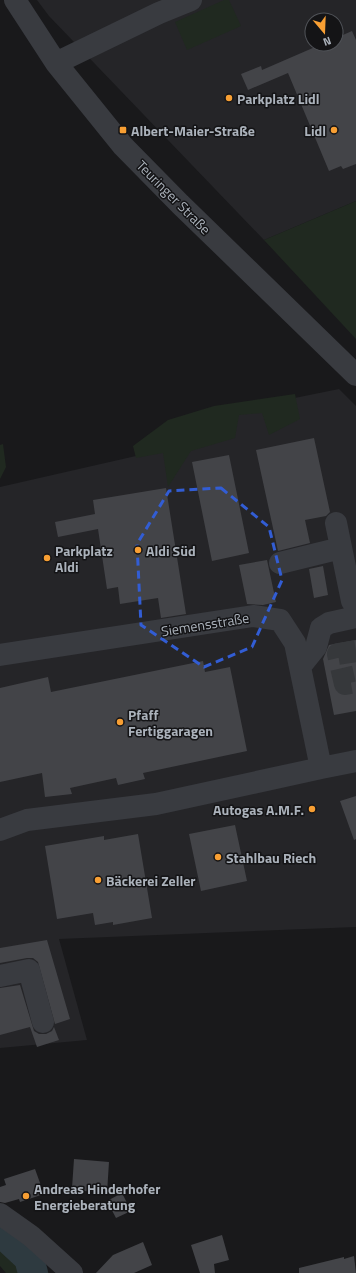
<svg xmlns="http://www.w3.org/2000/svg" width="356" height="1273" font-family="'Titillium Web',sans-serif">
	<rect width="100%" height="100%" fill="#19191b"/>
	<path fill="#252528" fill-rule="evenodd" d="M 37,0 L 356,0 L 356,201 L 264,240 L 49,16 ZM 312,20 L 336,20 L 336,44 L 312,44 Z
		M 339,389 L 356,406 L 356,927 L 59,939 L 87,1040 L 0,1048 L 0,487 L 149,453 L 166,424 Z"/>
	<path fill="#202920" d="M 224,0 L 229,0 L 241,26 L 187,50 L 175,22 Z
		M 356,201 L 356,339 L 264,240 Z
		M 295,394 L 300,419 L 269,435 L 262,413 L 239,415 L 235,438 L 191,451 L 168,487 L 163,453 L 136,458 L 133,446 L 168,420 L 214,406 Z
		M 3,444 L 6,467 L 0,479 L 0,445 Z
		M 0,1222 L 22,1239 L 49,1273 L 6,1273 L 0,1266 Z"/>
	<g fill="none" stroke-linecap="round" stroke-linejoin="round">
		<path stroke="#2e3a40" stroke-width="30" d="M 0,1231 L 29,1258 L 33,1273"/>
	</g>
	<path fill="#434448" d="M 352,31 L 356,40 L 356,164 L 343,169 L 341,166 L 329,171 L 288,73 L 248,90 L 241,74 L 261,66 L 262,70 L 322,44 L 336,44 L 336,38 Z
		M 314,438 L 330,512 L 326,516 L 305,520 L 310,543 L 278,551 L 256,450 Z
		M 229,455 L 249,553 L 212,561 L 192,462 Z
		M 166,488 L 186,614 L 161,618 L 158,598 L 120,604 L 118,587 L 107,589 L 98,529 L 58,537 L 55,522 L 95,514 L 93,500 Z
		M 267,560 L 276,602 L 263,605 L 247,604 L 239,565 Z
		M 323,566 L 328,595 L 314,598 L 309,569 Z
		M 356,640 L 356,711 L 334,715 L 323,659 L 329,645 Z
		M 203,661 L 205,672 L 230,667 L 247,751 L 143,773 L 145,779 L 118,785 L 116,778 L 70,788 L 72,794 L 45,797 L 42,773 L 0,782 L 0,688 L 48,677 L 51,692 Z
		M 356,796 L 356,839 L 354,840 L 340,801 Z
		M 235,825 L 247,881 L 201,891 L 189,834 Z
		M 138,834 L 152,918 L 113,925 L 113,922 L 95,925 L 93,913 L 57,919 L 45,846 L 104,836 L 104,840 Z
		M 47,940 L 70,1019 L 55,1024 L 38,962 L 33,958 L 27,958 L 0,963 L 0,948 Z
		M 20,985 L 34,1031 L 39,1034 L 46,1034 L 52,1031 L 54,1027 L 59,1040 L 37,1047 L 30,1027 L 0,1035 L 0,988 Z
		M 74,1159 L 109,1162 L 107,1193 L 84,1191 L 84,1189 L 72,1188 Z
		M 35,1169 L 44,1194 L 20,1202 L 19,1199 L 5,1203 L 0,1202 L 0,1187 L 6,1185 L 4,1179 Z
		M 122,1193 L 131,1211 L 116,1218 L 107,1201 Z
		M 222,1235 L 229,1260 L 214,1264 L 215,1273 L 200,1273 L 191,1245 Z
		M 143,1242 L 152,1265 L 134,1273 L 96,1273 L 113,1255 Z
		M 354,1256 L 356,1273 L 299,1273 L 299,1268 L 344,1257 L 344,1259 Z"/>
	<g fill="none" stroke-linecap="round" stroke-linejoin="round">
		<path stroke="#36383b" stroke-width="22" stroke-dasharray="22 11" stroke-linecap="butt" d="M 356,651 L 338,654 L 345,684 L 356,682"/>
		<path stroke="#393b40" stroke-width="22" d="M 15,0 L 56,63 L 123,146 L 180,204 L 356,375
			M 56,63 L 159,13 L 191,0
			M 336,523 L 352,601
			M 280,563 L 341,548
			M 0,655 L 253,616 L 280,620 L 295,643 L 321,768 L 356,761
			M 300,667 L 316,647 L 321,628 L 329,623 L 356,617
			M 0,830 L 27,820 L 156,804 L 321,768
			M 0,976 L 29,970 L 43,1022
			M 0,1214 L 31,1236 L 72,1273"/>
	</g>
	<path fill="none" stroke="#325dd4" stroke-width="3" stroke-dasharray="8 5" stroke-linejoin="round" d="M 221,488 L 269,527 L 282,580 L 252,647 L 204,667 L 141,625 L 137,544 L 169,491 Z"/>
	<g fill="#f89f33" stroke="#141416" stroke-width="1.5">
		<circle cx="229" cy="98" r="4"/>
		<rect x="119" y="126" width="8" height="8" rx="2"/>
		<circle cx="334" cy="130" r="4"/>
		<circle cx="138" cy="550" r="4"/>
		<circle cx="47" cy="558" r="4"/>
		<circle cx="120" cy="722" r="4"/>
		<circle cx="312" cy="809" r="4"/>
		<circle cx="218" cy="857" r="4"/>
		<circle cx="98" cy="880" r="4"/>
		<circle cx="26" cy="1196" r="4"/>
	</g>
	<g text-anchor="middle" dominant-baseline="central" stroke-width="3" stroke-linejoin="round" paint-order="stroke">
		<g font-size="14" font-weight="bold" fill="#abb2bb" stroke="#141416" text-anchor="start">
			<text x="237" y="98">Parkplatz Lidl</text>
			<text x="131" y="130">Albert-Maier-Straße</text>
			<text x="326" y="130" text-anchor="end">Lidl</text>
			<text x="55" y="550">Parkplatz<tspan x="55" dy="16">Aldi</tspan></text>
			<text x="146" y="550">Aldi Süd</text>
			<text x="128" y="714">Pfaff<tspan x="128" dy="16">Fertiggaragen</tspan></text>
			<text x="304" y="809" text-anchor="end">Autogas A.M.F.</text>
			<text x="226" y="857">Stahlbau Riech</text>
			<text x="106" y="880">Bäckerei Zeller</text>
			<text x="34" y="1188">Andreas Hinderhofer<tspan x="34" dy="16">Energieberatung</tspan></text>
		</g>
		<g font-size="14" fill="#abb2bb" stroke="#141416">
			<text transform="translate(174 197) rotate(45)">Teuringer Straße</text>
			<text transform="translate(205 624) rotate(-9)">Siemensstraße</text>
		</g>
	</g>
	<g transform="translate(324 32) rotate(161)"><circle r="19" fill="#141416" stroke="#505358"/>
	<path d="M0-3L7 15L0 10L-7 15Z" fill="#f89f33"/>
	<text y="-6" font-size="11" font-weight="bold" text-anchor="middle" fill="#abb2bb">N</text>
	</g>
</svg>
